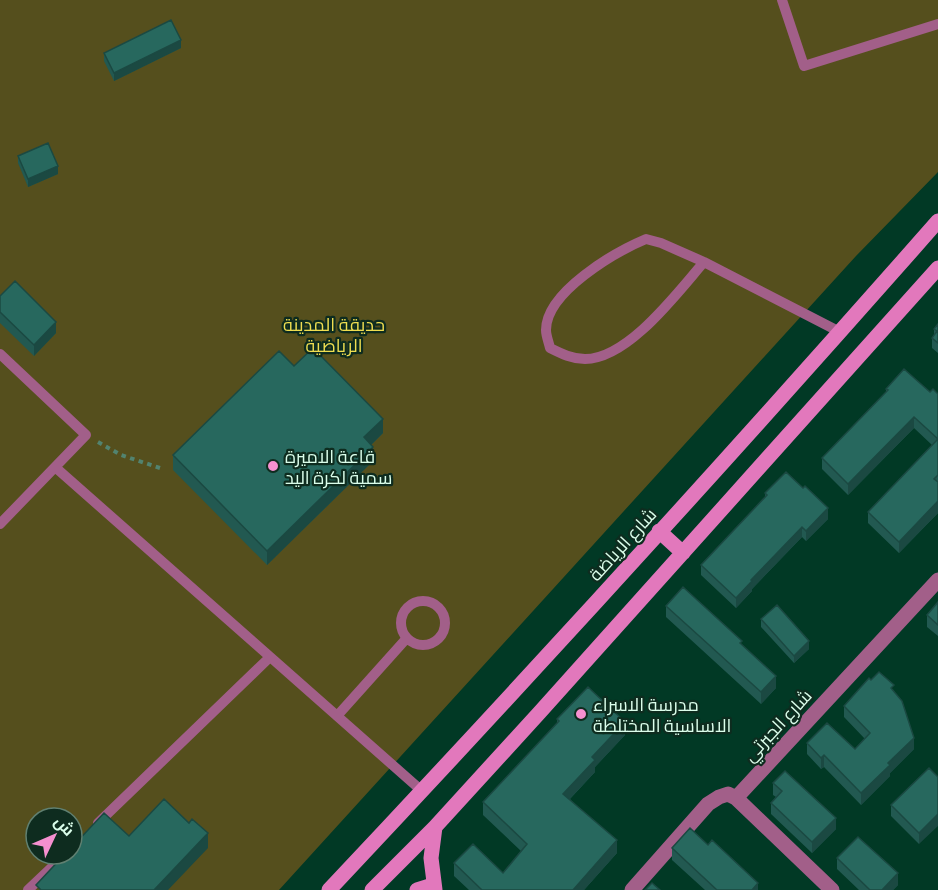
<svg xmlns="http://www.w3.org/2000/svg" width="938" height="890" font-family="Manrope,Cairo,sans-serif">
	<rect width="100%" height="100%" fill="#013925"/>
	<path fill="#554f1d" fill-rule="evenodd" d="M 0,0 L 938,0 L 938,172 L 856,256 L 279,890 L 0,890 ZM 36,818 L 72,818 L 72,854 L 36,854 Z"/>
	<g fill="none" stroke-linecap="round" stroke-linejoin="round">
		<path stroke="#52836f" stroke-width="4" stroke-dasharray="4.5 4.5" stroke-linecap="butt" d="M 98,442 L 121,455 L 160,468"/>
		<path stroke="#a25f89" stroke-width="10" d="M 782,0 L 804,66 L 938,24
			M 646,239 L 661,243 L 704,262 C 677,293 628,359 585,359 C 572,359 562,354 550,348 C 549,343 546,336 546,330 C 546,292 615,252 646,239 Z
			M 704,262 L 840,332
			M 0,354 L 86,435 L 0,524
			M 55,467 L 422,791
			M401 623a22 22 0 1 1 44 0a22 22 0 1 1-44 0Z
			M 337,716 L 406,639
			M 98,823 L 270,657
			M 28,890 L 66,854"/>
		<path stroke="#a25f89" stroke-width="15" d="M 736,798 L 938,580
			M 632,890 L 708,804 L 719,797 L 728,794 L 736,798 L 832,890"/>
		<path stroke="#e278bc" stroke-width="15" d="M 659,531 L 683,553
			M 329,890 C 536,670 739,447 938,221
			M 372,890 L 435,827 L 540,712 L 938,268
			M 417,890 L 433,885
			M 435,890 L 431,858 L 435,827"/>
	</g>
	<path fill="#225951" d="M 181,48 L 114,81 L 104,61 L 104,53 Z
		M 18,156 L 58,174 L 28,187 L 18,163 Z
		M 0,296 L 56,333 L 34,356 L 0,323 Z
		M 938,324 L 938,353 L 932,348 L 932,338 L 934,335 L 934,329 Z
		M 294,366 L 383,433 L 371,445 L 373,461 L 267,565 L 173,470 L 173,455 Z
		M 886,389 L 930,392 L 938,394 L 938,513 L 899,553 L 868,523 L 868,512 L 932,445 L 914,428 L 848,495 L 822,469 L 822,458 L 886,392 Z
		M 765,493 L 828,519 L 806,541 L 802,537 L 752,589 L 752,591 L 736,608 L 701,575 L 701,565 L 765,498 Z
		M 938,602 L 938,636 L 927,627 L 927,615 Z
		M 666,606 L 742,646 L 776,688 L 761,704 L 666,617 Z
		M 761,619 L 809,649 L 794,663 L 761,627 Z
		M 871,680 L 894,691 L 914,749 L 890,773 L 890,776 L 861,805 L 824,767 L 821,769 L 807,754 L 807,743 L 855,749 L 865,739 L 844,717 L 844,706 Z
		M 557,719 L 625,735 L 595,767 L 595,772 L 570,799 L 617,853 L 584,890 L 469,890 L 454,876 L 454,863 L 503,873 L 521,851 L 483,815 L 483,802 L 557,723 Z
		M 938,777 L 919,844 L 891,816 L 891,805 Z
		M 773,783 L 836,829 L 812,853 L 771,814 L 771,803 L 776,797 L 773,795 Z
		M 672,848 L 758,890 L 705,890 L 672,860 Z
		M 837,858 L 898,885 L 893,890 L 859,890 L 837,869 Z"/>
	<path fill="#1b4942" d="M 181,40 L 181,48 L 114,81 L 114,73 Z
		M 58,166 L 58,174 L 28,187 L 28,179 Z
		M 56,322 L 56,333 L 34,356 L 34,345 Z
		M 914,417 L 914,428 L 848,495 L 848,484 Z
		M 383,419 L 383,433 L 364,452 L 364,437 Z
		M 373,447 L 373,461 L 267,565 L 267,551 Z
		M 938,501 L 938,513 L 899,553 L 899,542 Z
		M 828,508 L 828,519 L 806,541 L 806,531 Z
		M 802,527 L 802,537 L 752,589 L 752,591 L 736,608 L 736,598 L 751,580 Z
		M 809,641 L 809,649 L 794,663 L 794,656 Z
		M 776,676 L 776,688 L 761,704 L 761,692 Z
		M 625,722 L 625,735 L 595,767 L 595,772 L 563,806 L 563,794 L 592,757 Z
		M 914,738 L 914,749 L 890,773 L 890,776 L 861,805 L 861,793 L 888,763 Z
		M 824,755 L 824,767 L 821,769 L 821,758 Z
		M 938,814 L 938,826 L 919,844 L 919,833 Z
		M 836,818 L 836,829 L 812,853 L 812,842 Z
		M 208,833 L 208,848 L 168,890 L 154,890 Z
		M 617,840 L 617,853 L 584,890 L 573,890 Z
		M 898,873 L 898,885 L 893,890 L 882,890 Z
		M 758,883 L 758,890 L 752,890 Z"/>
	<path fill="#27685e" stroke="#1b4942" stroke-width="1.5" d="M 171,20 L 181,40 L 114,73 L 104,53 Z
		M 48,143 L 58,166 L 28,179 L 18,156 Z
		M 15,281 L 56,322 L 34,345 L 0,312 L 0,296 Z
		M 938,324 L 938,343 L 932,338 L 937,331 L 934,329 Z
		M 313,348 L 383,419 L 364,437 L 373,447 L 267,551 L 173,455 L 279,351 L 294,366 Z
		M 904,369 L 930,392 L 933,389 L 938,394 L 938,475 L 934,479 L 938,482 L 938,501 L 899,542 L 868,512 L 938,439 L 914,417 L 848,484 L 822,458 L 888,390 L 886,389 Z
		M 786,472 L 803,488 L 805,486 L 828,508 L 806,531 L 802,527 L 751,580 L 752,581 L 736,598 L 701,565 L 767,495 L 765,493 Z
		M 683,587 L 742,641 L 740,643 L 776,676 L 761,692 L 666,606 Z
		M 938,602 L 938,625 L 927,615 Z
		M 777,605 L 809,641 L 794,656 L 761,619 Z
		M 879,672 L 894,685 L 891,688 L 902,701 L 914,738 L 888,763 L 890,765 L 861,793 L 824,755 L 821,758 L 807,743 L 827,723 L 855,749 L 870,733 L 844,706 L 869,678 L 871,680 Z
		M 588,687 L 625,722 L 592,757 L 595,760 L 563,794 L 617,840 L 573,890 L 482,890 L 454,863 L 473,844 L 503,873 L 527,844 L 483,802 L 559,721 L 557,719 Z
		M 929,768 L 938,777 L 938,814 L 919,833 L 891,805 Z
		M 785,771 L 836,818 L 812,842 L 771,803 L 782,791 L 773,783 Z
		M 164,799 L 189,823 L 192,819 L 208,833 L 154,890 L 41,890 L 36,885 L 65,854 L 72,854 L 72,847 L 104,813 L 129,836 Z
		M 690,828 L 708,845 L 712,840 L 758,883 L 752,890 L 717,890 L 672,848 Z
		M 858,837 L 898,873 L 882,890 L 870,890 L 837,858 Z
		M 652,883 L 660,890 L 645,890 Z"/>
	<g fill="#f690d0" stroke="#0e2c1f" stroke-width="2">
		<circle cx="273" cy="466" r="6"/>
		<circle cx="581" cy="714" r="6"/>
	</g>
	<g text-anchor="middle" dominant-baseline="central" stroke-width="4.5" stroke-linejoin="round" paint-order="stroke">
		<g font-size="18" fill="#efde51" stroke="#0e2c1f">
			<text x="334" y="324">حديقة المدينة<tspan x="334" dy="21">الرياضية</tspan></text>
		</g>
		<g font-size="18" fill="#dbfeeb" stroke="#0e2c1f" text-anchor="start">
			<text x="285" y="456">قاعة الاميرة<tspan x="285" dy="21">سمية لكرة اليد</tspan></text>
			<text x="593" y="704">مدرسة الاسراء<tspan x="593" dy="21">الاساسية المختلطة</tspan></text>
		</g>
		<g font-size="18" fill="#dbfeeb" stroke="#0e2c1f">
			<text transform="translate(622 544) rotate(-48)">شارع الرياضة</text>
			<text transform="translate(777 725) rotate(-47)">شارع الجبرتي</text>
		</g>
	</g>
	<g transform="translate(54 836) rotate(46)"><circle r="28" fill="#0e2c1f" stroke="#608071" stroke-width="1.5"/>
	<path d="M0-4.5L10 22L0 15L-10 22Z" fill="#f690d0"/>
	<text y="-9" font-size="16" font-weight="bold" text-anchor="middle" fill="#dbfeeb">ش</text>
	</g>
</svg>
